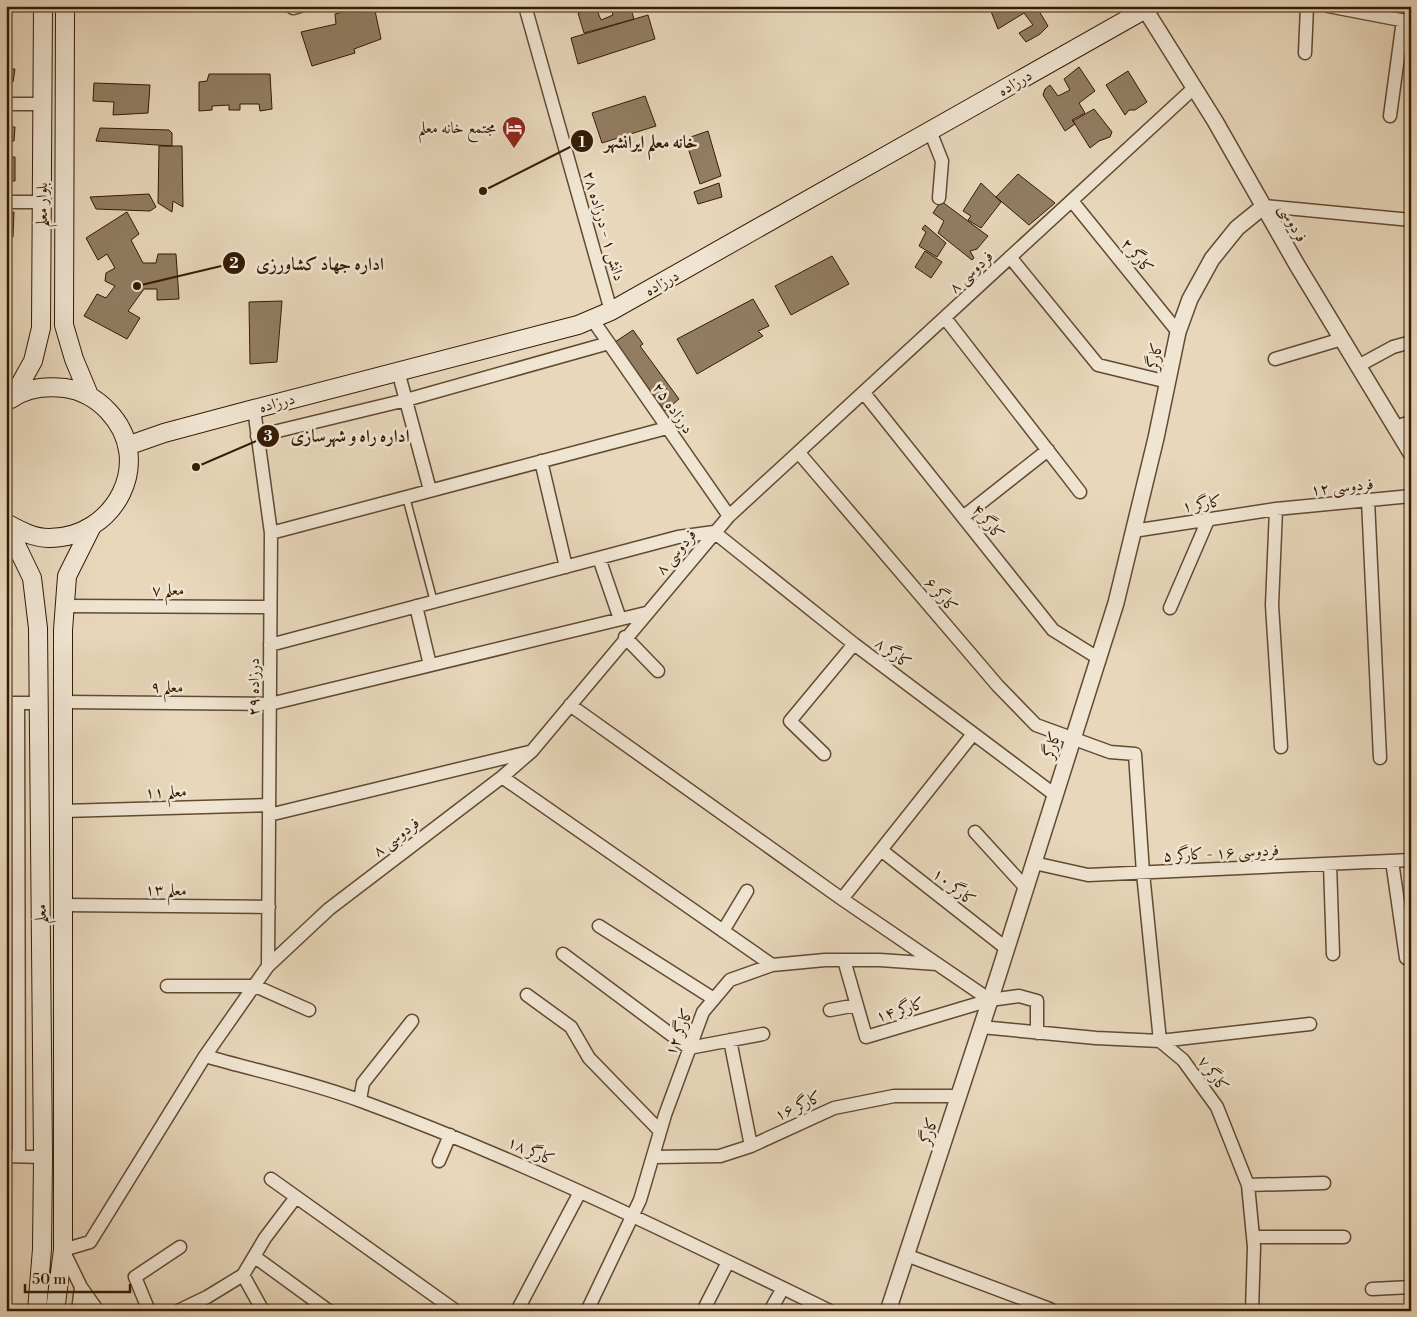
<svg xmlns="http://www.w3.org/2000/svg" width="1417" height="1317" font-family="'Libre Bodoni',Amiri,serif">
	<rect width="100%" height="100%" fill="#e8d7bb"/>
	<filter id="stains"><feTurbulence type="fractalNoise" baseFrequency=".004" numOctaves="4"/><feColorMatrix values="0 0 0 0 .2 0 0 0 0 .09 0 0 0 0 .02 0 0 0 .5 -.17"/></filter>
	<radialGradient id="worn" r=".72"><stop offset=".6" stop-color="#630" stop-opacity="0"/><stop offset="1" stop-color="#630" stop-opacity=".3"/></radialGradient>
	<path fill="#c9b79c" stroke="#7e6950" d="M 6,573 L 11,575 L 12,628 L 6,628 Z"/>
	<path fill="#927d63" stroke="#341b04" d="M 362,6 L 374,6 L 381,39 L 354,49 L 355,53 L 312,66 L 301,32 L 336,24 L 335,14 Z
		M 610,6 L 630,6 L 634,19 L 584,33 L 578,13 L 596,8 L 601,20 L 613,15 Z
		M 994,6 L 1036,6 L 1048,26 L 1040,34 L 1026,42 L 1019,33 L 1033,25 L 1024,13 L 998,29 L 990,9 Z
		M 648,15 L 655,39 L 578,64 L 571,38 Z
		M 1079,67 L 1095,91 L 1079,103 L 1085,113 L 1072,120 L 1075,124 L 1065,131 L 1043,95 L 1045,89 L 1050,85 L 1058,96 L 1070,90 L 1064,79 Z
		M 6,69 L 15,69 L 13,82 L 6,82 Z
		M 1128,71 L 1147,102 L 1135,110 L 1129,110 L 1125,115 L 1106,85 Z
		M 209,74 L 270,74 L 272,109 L 260,111 L 259,104 L 240,104 L 240,110 L 229,110 L 229,105 L 212,106 L 212,110 L 199,111 L 199,82 L 207,81 Z
		M 94,83 L 150,85 L 148,113 L 113,115 L 114,102 L 93,101 Z
		M 645,96 L 656,126 L 602,143 L 592,113 Z
		M 1094,109 L 1112,132 L 1110,137 L 1099,141 L 1090,148 L 1073,121 Z
		M 6,127 L 15,127 L 14,141 L 6,141 Z
		M 100,128 L 169,130 L 172,133 L 172,146 L 96,141 Z
		M 708,131 L 721,176 L 700,184 L 685,139 Z
		M 159,146 L 182,146 L 183,207 L 173,201 L 172,212 L 158,203 Z
		M 6,157 L 15,157 L 15,181 L 6,181 Z
		M 1018,174 L 1055,203 L 1029,225 L 996,197 Z
		M 719,183 L 722,197 L 698,204 L 694,192 Z
		M 981,183 L 1001,202 L 981,228 L 968,220 L 971,216 L 963,211 Z
		M 149,194 L 156,207 L 150,211 L 96,209 L 90,197 Z
		M 941,201 L 988,236 L 977,249 L 970,251 L 974,258 L 972,260 L 938,233 L 944,221 L 933,213 Z
		M 14,212 L 13,237 L 6,237 L 6,213 Z
		M 127,212 L 139,234 L 131,240 L 143,263 L 156,263 L 158,254 L 176,254 L 179,299 L 157,300 L 157,289 L 144,289 L 128,311 L 140,318 L 127,339 L 84,316 L 97,294 L 106,298 L 115,286 L 105,281 L 106,273 L 115,268 L 107,254 L 98,260 L 86,238 Z
		M 925,225 L 946,243 L 937,257 L 919,246 L 926,232 L 922,229 Z
		M 925,251 L 942,262 L 931,278 L 915,267 Z
		M 832,256 L 849,284 L 791,315 L 775,286 Z
		M 753,299 L 769,326 L 758,331 L 763,336 L 697,374 L 677,339 Z
		M 282,301 L 277,362 L 250,364 L 249,302 Z
		M 633,330 L 643,344 L 640,346 L 679,399 L 665,411 L 615,342 Z"/>
	<g fill="none" stroke-linecap="round" stroke-linejoin="round">
		<g stroke="#614a32" stroke-width="9">
			<path id="service" d="M 406,497 L 434,602"/>
		</g>
		<g stroke="#614a32" stroke-width="15">
			<path id="minor" d="M 525,6 L 611,311
				M 1328,6 L 1411,22
				M 293,8 L 300,6
				M 1305,53 L 1307,6
				M 6,104 L 42,104
				M 1390,116 L 1403,20
				M 930,131 L 942,161 L 939,198
				M 1072,201 L 1178,332
				M 6,202 L 42,202
				M 1264,206 L 1411,220
				M 1010,257 L 1098,365 L 1168,382
				M 945,318 L 1080,492
				M 592,319 L 729,516
				M 1275,359 L 1342,339
				M 1358,366 L 1393,347 L 1411,342
				M 398,371 L 430,490
				M 864,393 L 1053,630 L 1098,658
				M 254,409 L 271,533 L 268,966
				M 1395,427 L 1411,422
				M 257,436 L 406,400 L 609,343
				M 799,453 L 998,686 L 1036,725 L 1110,752 L 1135,754 L 1143,873 L 1160,1041 L 1310,1024
				M 541,461 L 566,567
				M 1368,500 L 1380,758
				M 1276,509 L 1272,605 L 1281,747
				M 963,517 L 1048,450
				M 1133,531 L 1276,509 L 1411,496
				M 271,533 L 667,428
				M 599,558 L 620,619
				M 65,606 L 270,607
				M 416,606 L 430,665
				M 1170,608 L 1208,520
				M 625,637 L 658,671
				M 270,645 L 678,537 L 714,532 L 854,644 L 1055,795
				M 64,702 L 270,704 L 646,613
				M 6,703 L 38,703
				M 18,703 L 19,1156
				M 570,705 L 842,899 L 990,1000
				M 824,754 L 790,721 L 854,644
				M 502,777 L 772,965
				M 63,811 L 269,805
				M 269,815 L 529,752
				M 975,832 L 1026,888
				M 881,850 L 1007,949
				M 1392,861 L 1406,958
				M 1034,863 L 1088,875 L 1411,860
				M 1330,864 L 1333,954
				M 842,899 L 973,734
				M 62,905 L 269,907
				M 599,926 L 714,999
				M 723,931 L 747,891
				M 563,954 L 689,1048 L 763,1034
				M 844,960 L 866,1037 L 990,1000 L 1019,996 L 1037,1001 L 1037,1033
				M 167,986 L 255,986 L 309,1010
				M 527,995 L 571,1027 L 589,1058 L 660,1131
				M 830,1010 L 857,1005
				M 981,1027 L 1096,1038 L 1160,1041 L 1183,1060 L 1217,1107 L 1248,1185 L 1254,1247 L 1252,1311
				M 730,1040 L 751,1146
				M 205,1056 C 257,1071 311,1082 361,1101 C 522,1160 676,1236 830,1311
				M 360,1100 L 363,1083 L 412,1021
				M 6,1156 L 43,1157
				M 653,1157 L 720,1156 L 751,1146 L 834,1108 L 894,1096 L 959,1096
				M 439,1161 L 450,1135
				M 271,1179 L 456,1311
				M 1248,1185 L 1324,1183
				M 1253,1237 L 1344,1237
				M 906,1255 L 1050,1309
				M 255,1257 L 329,1311
				M 243,1275 L 263,1311
				M 81,1287 L 98,1311
				M 1372,1289 L 1411,1287
				M 78,1311 L 81,1287 L 63,1250 L 90,1242 L 205,1056 L 268,966 L 329,909 L 502,777 L 532,751 L 729,516 L 1195,87
				M 149,1311 L 135,1277 L 180,1247
				M 178,1311 L 207,1297 L 243,1275 L 265,1238 L 296,1197
				M 517,1311 L 580,1192
				M 587,1311 L 640,1200 L 665,1115 L 703,1012 L 730,980 L 772,965 L 825,960 L 880,960 L 937,964
				M 703,1311 L 728,1262
				M 770,1311 L 783,1288"/>
		</g>
		<g stroke="#614a32" stroke-width="18">
			<path id="tertiary" d="M 1143,6 L 1215,121 L 1297,265 L 1411,453
				M 888,1311 L 998,976 L 1116,603 L 1156,438 L 1178,332 L 1190,299 L 1212,259 L 1237,228 L 1264,206"/>
		</g>
		<g stroke="#341b04" stroke-width="20">
			<path id="secondary" d="M 65,6 L 64,325 L 74,359 L 89,395
				M 13,397 L 33,361 L 41,328 L 43,6
				M 127,446 L 164,433 L 254,409 L 578,325 L 611,311 L 1151,6
				M 6,523 C 19,530 33,538 49,538 C 115,538 156,461 108,411 C 97,399 81,390 65,388 C 46,386 26,388 11,399
				M 6,524 L 32,578 L 38,628 L 43,1157 L 42,1249 L 37,1311
				M 55,1311 L 63,1250 L 63,630 L 67,576 L 91,528"/>
		</g>
		<use href="#service" stroke="#f0e5d3" stroke-width="6"/>
		<use href="#minor" stroke="#f0e5d3" stroke-width="12"/>
		<use href="#tertiary" stroke="#f0e5d3" stroke-width="15"/>
		<use href="#secondary" stroke="#f0e5d3" stroke-width="18"/>
	</g>
	<defs>
		<g id="hotel-pin" transform="scale(1.25)"><path d="M0 17L-7.5 6A9.5 9.5 0 1 1 7.5 6Z" fill="#8f2418" stroke="#f0e5d3"/><path d="M-6-4.5h1.5V1H6V5H4.5V3h-9V5H-6ZM-4 0a1.8 1.8 0 1 1 3.6 0ZM.5 0V-2.5h3Q6-2.5 6 0Z" fill="#fff"/></g>
	</defs>
	<g fill-rule="evenodd">
		<use href="#hotel-pin" x="514" y="128"/>
	</g>
	<g text-anchor="middle" dominant-baseline="central" stroke-width="5" stroke-linejoin="round" paint-order="stroke">
		<g font-size="16" fill="#341b04" stroke="#f0e5d3">
			<text transform="translate(1015 83) rotate(-30)">درزاده</text>
			<text transform="translate(42 205) rotate(-90)">بلوار معلم</text>
			<text transform="translate(1293 223) rotate(61)">فردوسی</text>
			<text transform="translate(604 226) rotate(74)">دانش ۱ - درزاده ۲۸</text>
			<text transform="translate(1137 256) rotate(51)">کارگر ۲</text>
			<text transform="translate(971 272) rotate(-43)">فردوسی ۸</text>
			<text transform="translate(662 283) rotate(-29)">درزاده</text>
			<text transform="translate(1155 356) rotate(-79)">کارگر</text>
			<text transform="translate(277 403) rotate(-15)">درزاده</text>
			<text transform="translate(673 408) rotate(55)">درزاده ۲۵</text>
			<text transform="translate(1342 487) rotate(-6)">فردوسی ۱۲</text>
			<text transform="translate(1202 504) rotate(-9)">کارگر ۱</text>
			<text transform="translate(988 522) rotate(52)">کارگر ۴</text>
			<text transform="translate(676 552) rotate(-50)">فردوسی ۸</text>
			<text x="168" y="590">معلم ۷</text>
			<text transform="translate(941 595) rotate(50)">کارگر ۶</text>
			<text transform="translate(893 653) rotate(37)">کارگر ۸</text>
			<text transform="translate(167 687) rotate(1)">معلم ۹</text>
			<text transform="translate(254 687) rotate(-90)">درزاده ۲۹</text>
			<text transform="translate(1052 745) rotate(-73)">کارگر</text>
			<text transform="translate(166 792) rotate(-2)">معلم ۱۱</text>
			<text transform="translate(396 837) rotate(-37)">فردوسی ۸</text>
			<text transform="translate(1221 853) rotate(-3)">فردوسی ۱۶ - کارگر ۵</text>
			<text transform="translate(954 887) rotate(39)">کارگر ۱۰</text>
			<text transform="translate(166 890) rotate(1)">معلم ۱۳</text>
			<text transform="translate(41 914) rotate(-91)">معلم</text>
			<text transform="translate(900 1010) rotate(-17)">کارگر ۱۴</text>
			<text transform="translate(679 1032) rotate(-68)">کارگر ۱۲</text>
			<text transform="translate(1213 1074) rotate(54)">کارگر ۷</text>
			<text transform="translate(798 1106) rotate(-24)">کارگر ۱۶</text>
			<text transform="translate(929 1131) rotate(-72)">کارگر</text>
			<text transform="translate(531 1151) rotate(24)">کارگر ۱۸</text>
		</g>
		<g font-size="16" fill="#341b04" stroke="#f0e5d3" text-anchor="end">
			<text x="496" y="128">مجتمع خانه معلم</text>
		</g>
	</g>
	<path fill="none" stroke="#341b04" stroke-width="2" d="M483 191L582 141M137 286L234 263M196 467L268 436"/>
	<g fill="#341b04" stroke="#f0e5d3" stroke-width="2">
		<circle cx="483" cy="191" r="5"/>
		<circle cx="137" cy="286" r="5"/>
		<circle cx="196" cy="467" r="5"/>
		<circle cx="582" cy="141" r="12"/>
		<circle cx="234" cy="263" r="12"/>
		<circle cx="268" cy="436" r="12"/>
	</g>
	<g font-size="15" text-anchor="middle" font-weight="bold" fill="#fff">
		<text x="582" y="147">1</text>
		<text x="234" y="268">2</text>
		<text x="268" y="441">3</text>
	</g>
	<g font-size="18" text-anchor="middle" font-weight="bold" fill="#341b04" stroke="#f0e5d3" stroke-width="5" stroke-linejoin="round" paint-order="stroke">
		<text x="651" y="148">خانه معلم ایرانشهر</text>
		<text x="320" y="270">اداره جهاد کشاورزی</text>
		<text x="350" y="442">اداره راه و شهرسازی</text>
	</g>
	<rect width="1417" height="1317" fill="none" stroke="#e8d7bb" stroke-width="25"/>
	<rect x="8" y="8" width="1402" height="1302" fill="none" stroke="#341b04" stroke-width="2.5"/>
	<rect x="12" y="12" width="1392" height="1292" fill="none" stroke="#341b04"/>
	<path d="M25 1284v8h105v-8" fill="none" stroke="#341b04" stroke-width="2.5"/>
	<text x="32" y="1284" font-size="15" fill="#341b04" stroke="#f0e5d3" stroke-width="4" paint-order="stroke">50 m</text>
	<rect width="100%" height="100%" filter="url(#stains)"/>
	<rect width="100%" height="100%" fill="url(#worn)"/>
</svg>
